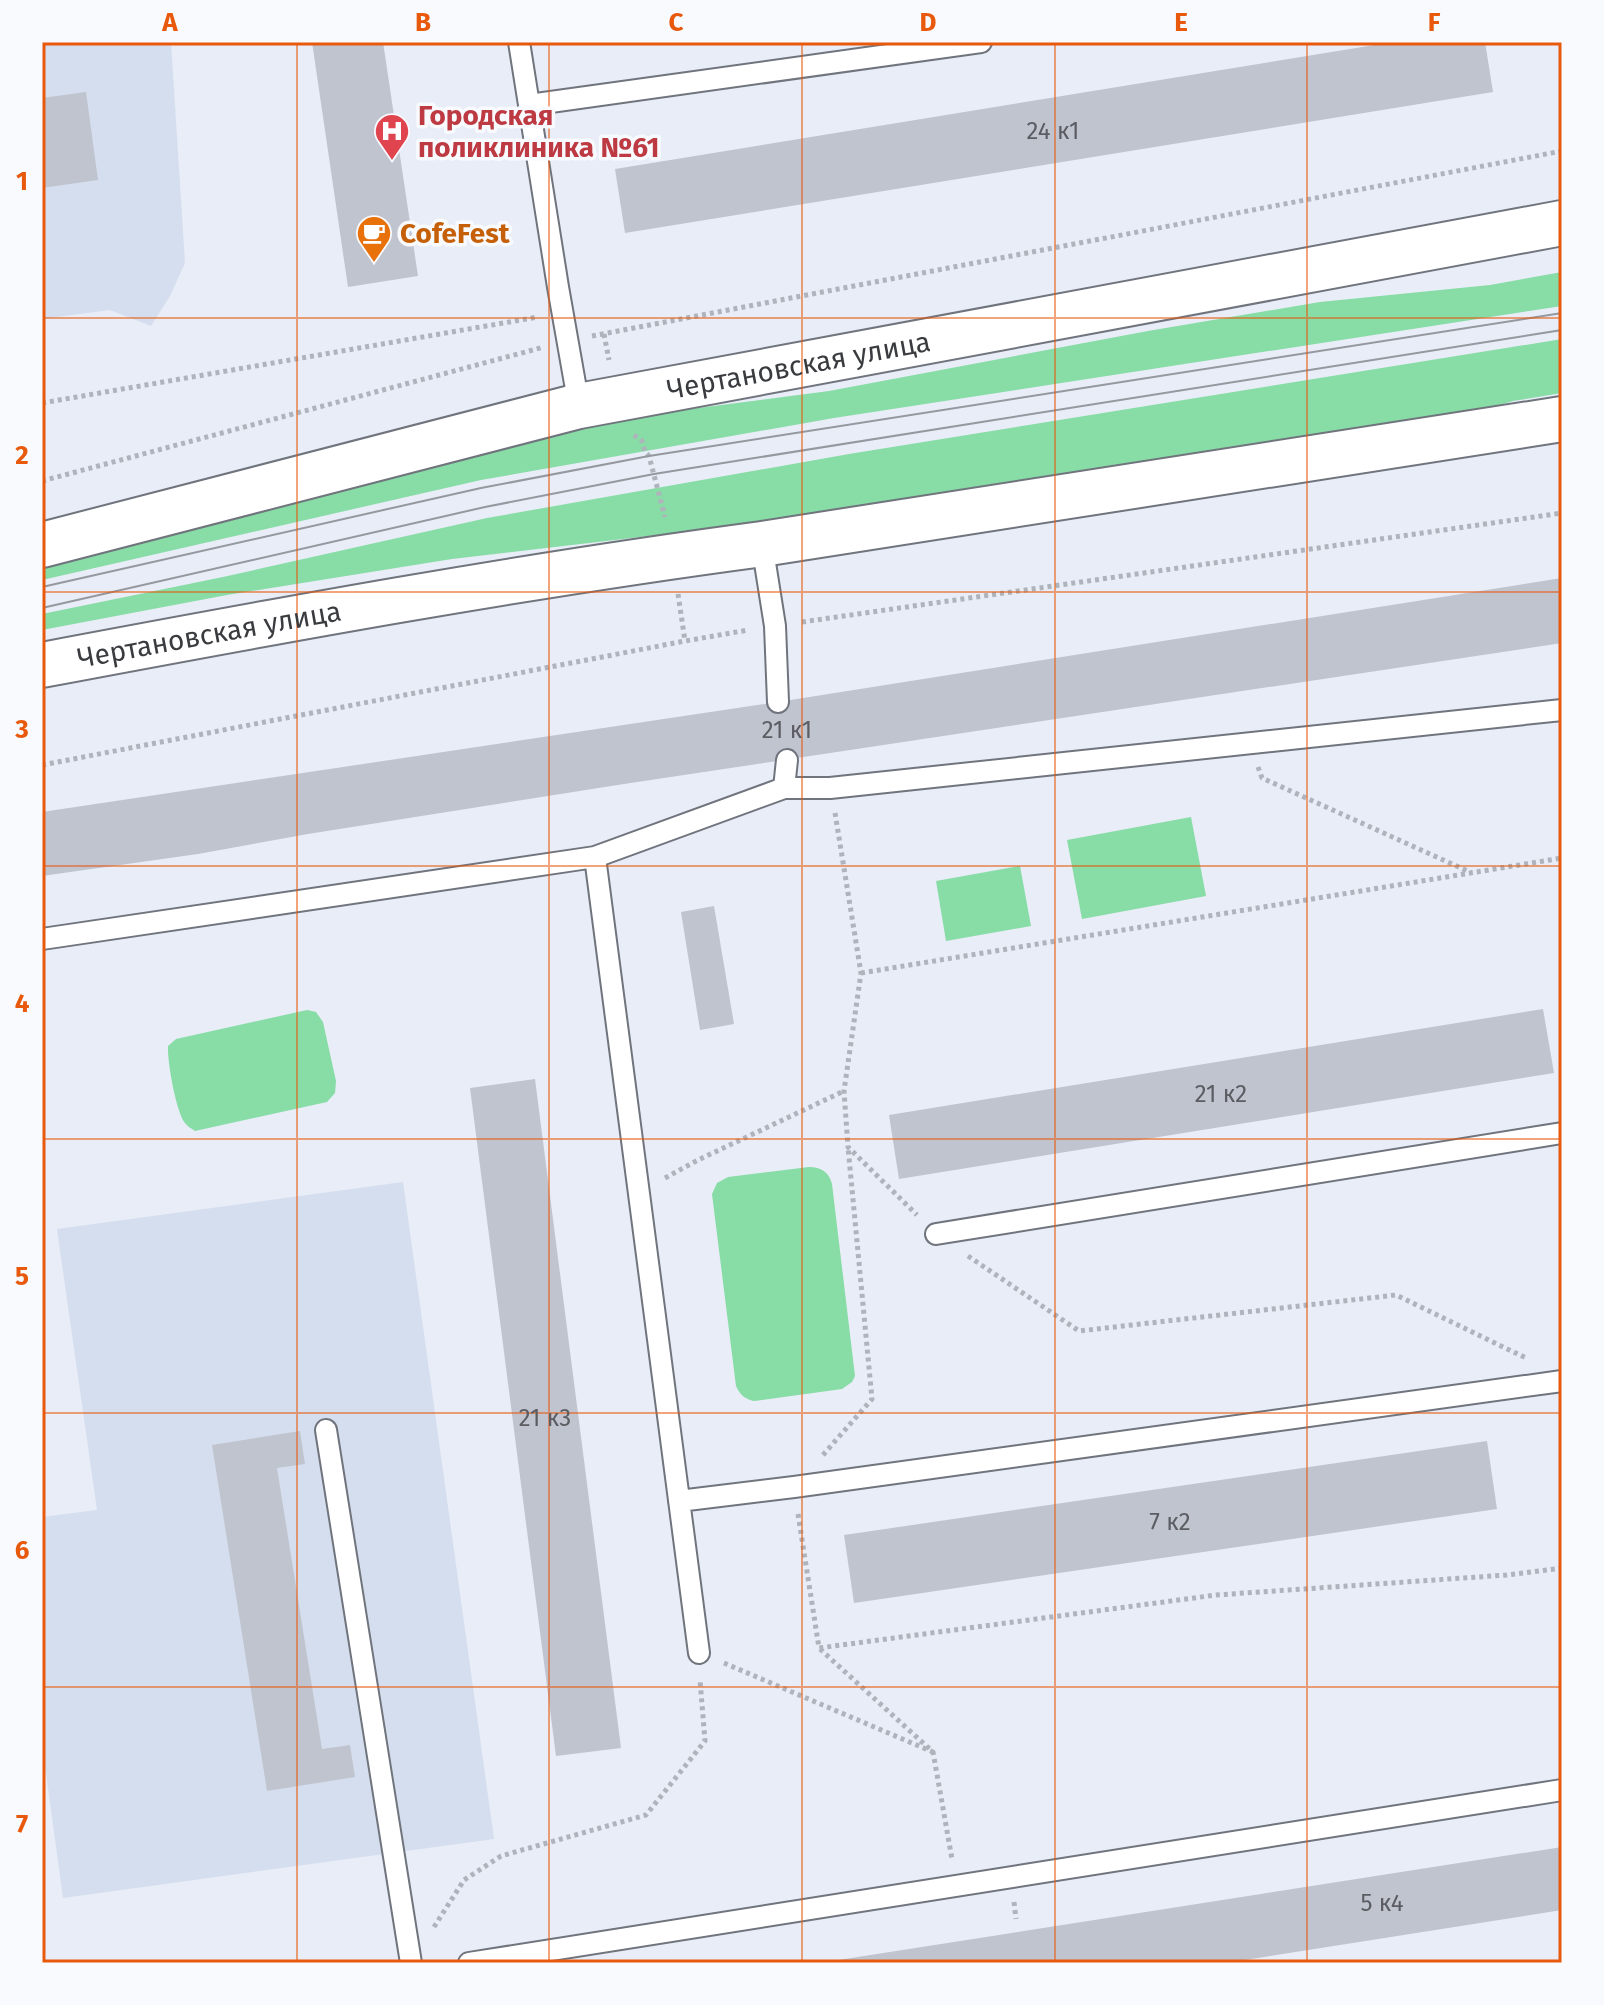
<svg xmlns="http://www.w3.org/2000/svg" width="1604" height="2005" font-family="'Fira Sans',sans-serif">
	<rect width="100%" height="100%" fill="#e8edf7"/>
	<path fill="#d5deee" d="M 42,42 L 171,42 L 185,263 L 170,296 L 151,326 L 110,310 L 42,319 Z
		M 403,1182 L 494,1839 L 63,1898 L 42,1744 L 42,1517 L 97,1510 L 57,1229 Z"/>
	<path fill="#88dca6" d="M 1562,272 L 1562,306 L 834,418 L 481,480 L 42,580 L 42,565 L 620,418 L 829,391 L 1148,331 L 1320,302 L 1490,285 Z
		M 1562,339 L 1562,393 L 1513,401 L 1389,439 L 863,511 L 452,559 L 227,595 L 42,630 L 42,614 L 223,577 L 487,518 L 849,454 Z
		M 1191,817 L 1206,896 L 1082,919 L 1067,840 Z
		M 1020,866 L 1031,926 L 946,941 L 936,881 Z
		M 307,1010 L 316,1012 L 323,1022 L 336,1081 L 335,1093 L 327,1102 L 195,1131 C 191,1128 188,1127 185,1123 C 176,1112 167,1060 168,1046 L 176,1039 Z
		M 809,1167 C 821,1167 829,1172 832,1184 L 855,1376 L 852,1382 L 842,1389 L 754,1401 C 745,1399 740,1395 736,1386 L 712,1194 L 717,1183 L 728,1177 Z"/>
	<path fill="#c0c4ce" d="M 312,42 L 383,42 L 418,276 L 348,287 Z
		M 1393,42 L 1485,42 L 1493,92 L 625,233 L 615,169 Z
		M 86,92 L 98,180 L 42,188 L 42,98 Z
		M 1562,578 L 1562,643 L 624,784 L 308,834 L 198,854 L 42,876 L 42,812 L 778,702 Z
		M 714,906 L 734,1024 L 700,1030 L 681,912 Z
		M 1543,1009 L 1554,1073 L 899,1179 L 889,1115 Z
		M 535,1079 L 621,1748 L 556,1756 L 470,1088 Z
		M 300,1431 L 305,1464 L 277,1468 L 322,1749 L 350,1745 L 355,1777 L 267,1791 L 212,1445 Z
		M 1487,1441 L 1497,1509 L 854,1603 L 844,1535 Z
		M 1562,1847 L 1562,1910 L 1226,1963 L 832,1963 L 832,1961 Z"/>
	<g fill="none" stroke-linecap="round" stroke-linejoin="round">
		<g stroke="#70747d" stroke-width="24">
			<path id="lane" d="M 519,42 L 558,287 L 579,406
				M 529,105 L 981,42
				M 762,544 L 775,626 L 778,702
				M 784,788 L 830,788 L 1562,710
				M 595,857 L 699,1653
				M 42,939 L 595,857 L 784,788 L 787,760
				M 936,1234 L 1562,1133
				M 326,1430 L 411,1963
				M 679,1501 L 794,1487 L 1562,1381
				M 469,1963 L 1562,1790"/>
		</g>
		<g stroke="#70747d" stroke-width="48">
			<g id="secondary">
				<path id="s1" d="M 42,545 L 579,406 L 1562,223"/>
				<path id="s2" d="M 42,665 C 281,620 521,576 762,544 L 1562,419"/>
			</g>
		</g>
		<path stroke="#afb3bb" stroke-width="5" stroke-dasharray="4 4" stroke-linecap="butt" d="M 604,334 L 609,360
			M 592,336 L 1562,151
			M 42,403 L 538,317
			M 634,435 L 642,441 L 645,452 L 649,456 L 665,517
			M 42,481 L 544,347
			M 678,594 L 685,641
			M 802,622 L 1562,513
			M 42,765 L 685,641 L 748,630
			M 1258,767 L 1262,778 L 1472,873
			M 835,813 L 861,973 L 844,1091 L 848,1147 L 917,1215
			M 861,973 L 1562,858
			M 665,1178 L 698,1160 L 844,1091
			M 968,1256 L 1079,1331 L 1396,1295 L 1526,1358
			M 823,1455 L 872,1399 L 848,1147
			M 798,1514 L 819,1648 L 1216,1595 L 1507,1575 L 1562,1568
			M 820,1649 L 933,1752 L 952,1859
			M 724,1663 L 933,1752
			M 1014,1902 L 1016,1919
			M 434,1927 L 464,1880 L 501,1856 L 646,1815 L 705,1741 L 700,1680"/>
		<use href="#lane" stroke="#fff" stroke-width="20"/>
		<use href="#secondary" stroke="#fff" stroke-width="44"/>
		<path stroke="#95989f" stroke-width="2" d="M 42,587 L 481,488 L 649,456 L 1562,313
			M 42,608 L 485,507 L 654,474 L 1562,330"/>
	</g>
	<path fill="none" stroke="#e8590c" stroke-width="2" stroke-opacity="0.55" d="M 297,42 L 297,1963M 549,42 L 549,1963M 802,42 L 802,1963M 1055,42 L 1055,1963M 1307,42 L 1307,1963M 42,318 L 1562,318M 42,592 L 1562,592M 42,866 L 1562,866M 42,1139 L 1562,1139M 42,1413 L 1562,1413M 42,1687 L 1562,1687"/>
	<defs>
		<g id="hospital-pin" transform="scale(1.8)"><path d="M0 17L-7.5 6A9.5 9.5 0 1 1 7.5 6Z" fill="#e0444e" stroke="#f8fafe"/><path d="M-5-5h3v3.5h4V-5h3V5h-3V1.5h-4V5h-3Z" fill="#fff"/></g>
		<g id="cafe-pin" transform="scale(1.8)"><path d="M0 17L-7.5 6A9.5 9.5 0 1 1 7.5 6Z" fill="#e8710a" stroke="#f8fafe"/><path d="M-5.5-4.5H6V0H3Q3 3.5 0 3.5H-2.5Q-5.5 3.5-5.5 0ZM3-3.2v2h1.7v-2ZM-6 4.5H4V6H-6Z" fill="#fff"/></g>
	</defs>
	<g fill-rule="evenodd">
		<use href="#hospital-pin" x="392" y="131"/>
		<use href="#cafe-pin" x="374" y="233"/>
	</g>
	<g text-anchor="middle" dominant-baseline="central" stroke-width="7" stroke-linejoin="round" paint-order="stroke">
		<g font-size="24" fill="#5b5d63">
			<text x="1053" y="131">24 к1</text>
			<text x="787" y="730">21 к1</text>
			<text x="1221" y="1094">21 к2</text>
			<text x="545" y="1418">21 к3</text>
			<text x="1170" y="1522">7 к2</text>
			<text x="1382" y="1903">5 к4</text>
		</g>
		<g font-size="28" font-weight="bold" fill="#be3a42" stroke="#f8fafe" text-anchor="start">
			<text x="418" y="115">Городская<tspan x="418" dy="32">поликлиника №61</tspan></text>
		</g>
		<g font-size="28" font-weight="bold" fill="#c56008" stroke="#f8fafe" text-anchor="start">
			<text x="400" y="233">CofeFest</text>
		</g>
		<g font-size="28" fill="#393b3f" stroke="#f8fafe">
			<text stroke="none"><textPath href="#s1" startOffset="778">Чертановская улица</textPath></text>
			<text stroke="none"><textPath href="#s2" startOffset="170">Чертановская улица</textPath></text>
		</g>
	</g>
	<rect width="1604" height="2005" fill="none" stroke="#f8fafe" stroke-width="88"/>
	<rect x="44" y="44" width="1516" height="1917" fill="none" stroke="#e8590c" stroke-width="3"/>
	<g font-size="26" text-anchor="middle" font-weight="bold" fill="#e8590c">
		<text x="170" y="31">A</text>
		<text x="423" y="31">B</text>
		<text x="676" y="31">C</text>
		<text x="928" y="31">D</text>
		<text x="1181" y="31">E</text>
		<text x="1434" y="31">F</text>
		<text x="22" y="190">1</text>
		<text x="22" y="464">2</text>
		<text x="22" y="738">3</text>
		<text x="22" y="1012">4</text>
		<text x="22" y="1285">5</text>
		<text x="22" y="1559">6</text>
		<text x="22" y="1833">7</text>
	</g>
</svg>
